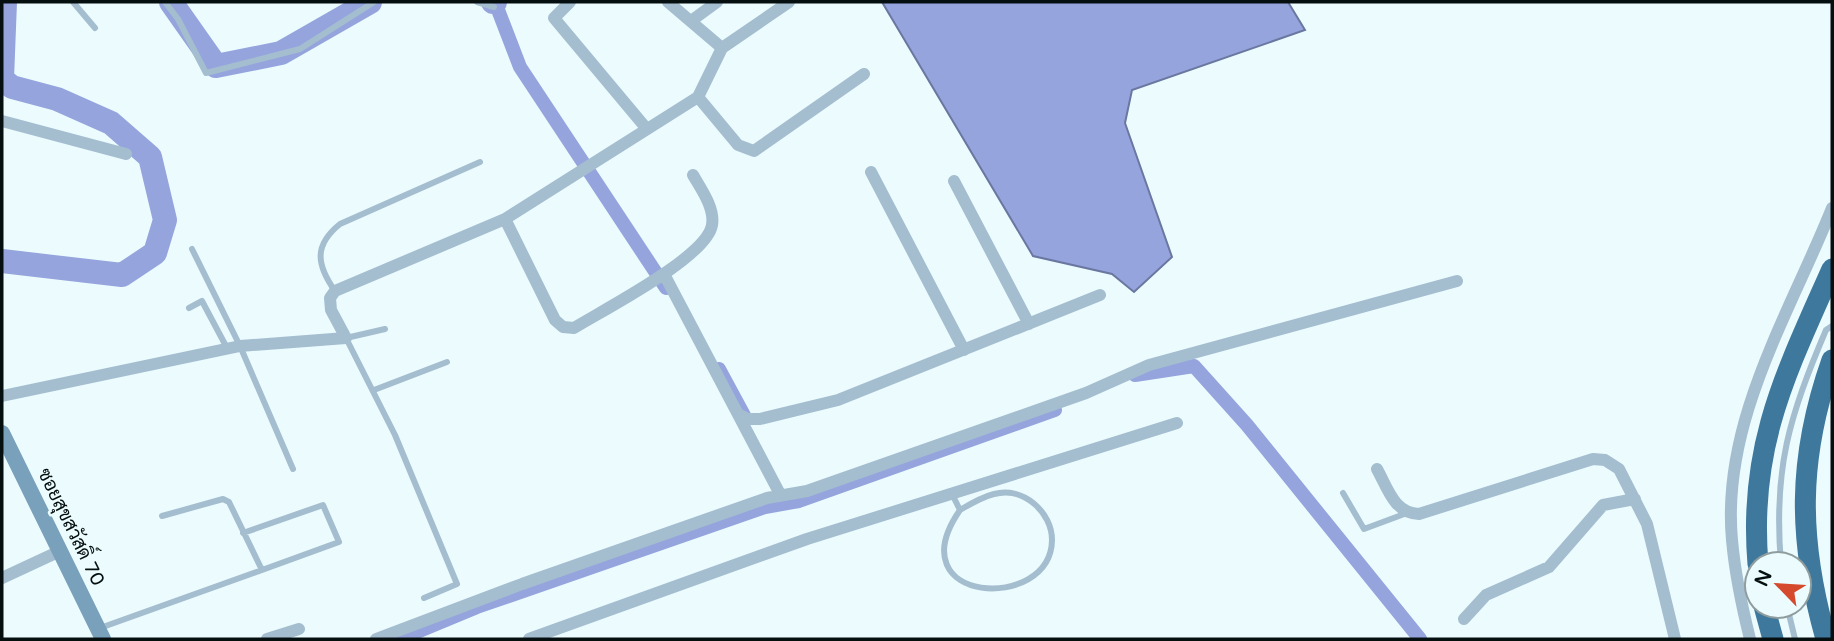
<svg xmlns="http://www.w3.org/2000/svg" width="1834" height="641" font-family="'Varela Round',Sarabun,sans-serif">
	<rect width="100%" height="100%" fill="#ecfcfe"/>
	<path fill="#95a4dd" stroke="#6a77a0" stroke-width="2" d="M 882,2 L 1288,2 L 1305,30 L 1132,90 L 1125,123 L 1172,257 L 1134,292 L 1112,274 L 1033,256 Z"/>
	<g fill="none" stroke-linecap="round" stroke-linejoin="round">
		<path stroke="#95a4dd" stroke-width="14" d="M 495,2 L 520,67 L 666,288
			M 719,369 L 746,419
			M 1135,375 L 1194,366 L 1247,425 L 1420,639
			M 400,639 L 477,607 L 765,507 L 799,501 L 1055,410"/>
		<path stroke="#95a4dd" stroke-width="24" d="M 171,2 L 216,66 L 281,53 L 370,2
			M 493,2 L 495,2
			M 2,261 L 122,275 L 155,253 L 165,220 L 150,157 L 111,123 L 57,99 L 12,87 L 2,79 L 5,2"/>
		<path stroke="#a4bed0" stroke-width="6" d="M 73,2 L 95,28
			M 165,2 L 178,19 L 206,73 L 300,49 L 374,2
			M 477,2 L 494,7
			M 192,249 L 240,346 L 293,469
			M 335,291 C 316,264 314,245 340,224 L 480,162
			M 189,308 L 202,301 L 227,348
			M 385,329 L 346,338 L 395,435 L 457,584 L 424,598
			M 374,390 L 447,362
			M 1343,493 L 1364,529 L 1407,513
			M 952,494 L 960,510 C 970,504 982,497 994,494 C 1023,486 1052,512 1052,540 C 1051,613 895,604 960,510
			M 243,533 L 323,505 L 339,542 L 262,570
			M 1781,564 C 1773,469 1789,417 1826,330 L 1832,326
			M 1787,606 L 1795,639
			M 100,628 L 262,570 L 229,502 L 223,499 L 162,516"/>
		<path stroke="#a4bed0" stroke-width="12" d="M 570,2 L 554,18 L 646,128
			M 668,2 L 722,48
			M 691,21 L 717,2
			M 698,97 L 738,145 L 754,151 L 864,74
			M 2,121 L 126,154
			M 871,172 L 964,350
			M 954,181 L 1029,324
			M 505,219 L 555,320 L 563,327 L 574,328 C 603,310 707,257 712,225 C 715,208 701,189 693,175
			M 664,274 L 780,494
			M 2,396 L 240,346 L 346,338 L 331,310 L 330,298 L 335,291 L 505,219 L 698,97 L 722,48 L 789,2
			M 740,415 L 748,419 L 760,419 L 838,400 L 1100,295
			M 1377,469 C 1388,489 1394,513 1419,514 L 1593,459 L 1605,460 L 1619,469 L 1647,524 L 1675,639
			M 2,578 L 60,551
			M 1464,619 L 1486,595 L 1549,567 L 1603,505 L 1635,499
			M 267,639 L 299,629
			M 376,639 L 522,584 L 767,498 L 807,491 L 1086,393 L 1149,365 L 1457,281
			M 529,639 L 807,539 L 1177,423
			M 1750,639 C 1742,607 1735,574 1732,540 C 1721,422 1790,313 1832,208"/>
		<path stroke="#7aa1bb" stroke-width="16" d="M 2,433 L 103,639"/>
		<path stroke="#3e799d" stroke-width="21" d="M 1758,564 C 1748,446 1786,373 1832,269
			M 1764,606 L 1773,639
			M 1826,639 C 1798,540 1797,459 1832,360"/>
	</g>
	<g text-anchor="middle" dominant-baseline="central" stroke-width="5" stroke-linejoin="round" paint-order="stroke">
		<g font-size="19" fill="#060f10" stroke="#ecfcfe">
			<text transform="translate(71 527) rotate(64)">ซอยสุขสวัสดิ์ 70</text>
		</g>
	</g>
	<rect width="1834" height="641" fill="none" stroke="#060f10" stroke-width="7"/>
	<g transform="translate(1778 585) rotate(295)"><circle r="33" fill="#ecfcfe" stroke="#909d9f" stroke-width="2"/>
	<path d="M0-5L12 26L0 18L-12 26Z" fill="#d54a2c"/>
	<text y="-10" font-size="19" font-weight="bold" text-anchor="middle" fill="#060f10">N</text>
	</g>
</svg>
